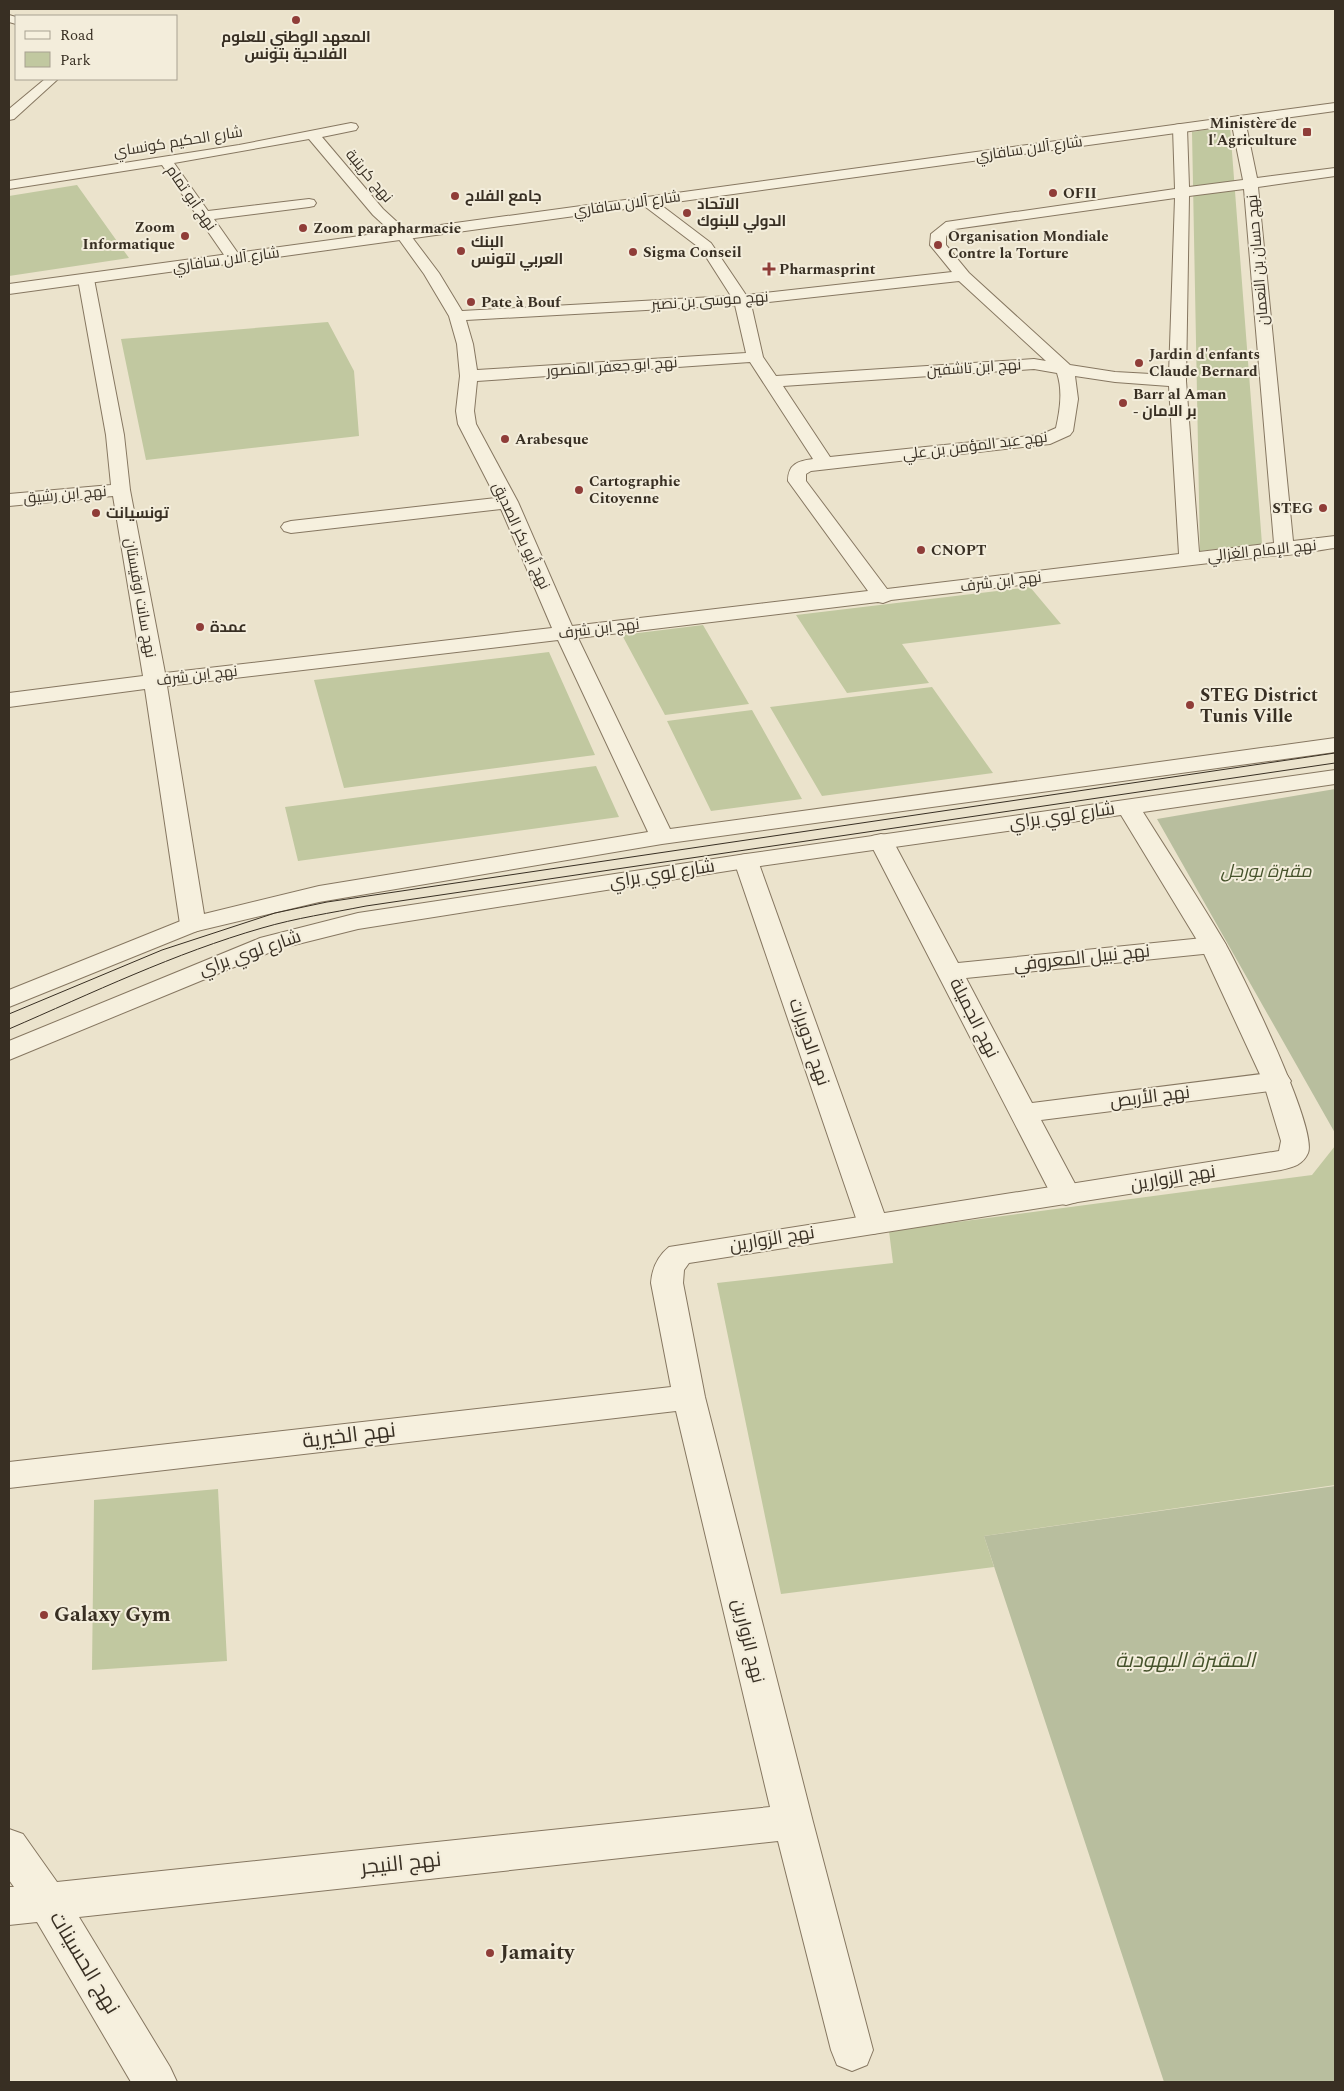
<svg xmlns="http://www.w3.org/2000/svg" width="1344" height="2091" font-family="Spectral,Cairo,serif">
	<rect width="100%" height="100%" fill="#ebe3cc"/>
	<path fill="#c1c8a0" d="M 1230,126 L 1262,544 L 1200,551 L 1192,132 Z
		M 77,185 L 129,258 L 9,276 L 9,196 Z
		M 328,322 L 354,371 L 359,436 L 146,460 L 121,339 Z
		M 1030,587 L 1061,624 L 902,644 L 929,683 L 847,693 L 796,615 Z
		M 703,625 L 749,704 L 665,715 L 622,635 Z
		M 549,652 L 595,755 L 344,788 L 314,680 Z
		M 932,687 L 993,773 L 822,796 L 770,707 Z
		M 752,710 L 802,799 L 711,811 L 667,721 Z
		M 596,766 L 619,817 L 298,861 L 285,807 Z
		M 1335,1146 L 1335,1485 L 984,1536 L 994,1567 L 781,1594 L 717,1283 L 893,1263 L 889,1231 L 1312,1175 Z
		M 218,1489 L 227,1661 L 92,1670 L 94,1500 Z"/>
	<path fill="#b8be9e" d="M 1335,789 L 1335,1133 L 1157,819 Z
		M 1335,1486 L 1335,2082 L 1164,2082 L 984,1536 Z"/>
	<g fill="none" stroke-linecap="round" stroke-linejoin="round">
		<g stroke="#867761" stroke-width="2">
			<path id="pedestrian" d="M 881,834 L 890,836 L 893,841 L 958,963 L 1213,937 L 1222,939 L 1226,945 L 1222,951 L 1213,953 L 966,978 L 1032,1103 L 1277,1072 L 1287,1075 L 1291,1081 L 1287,1087 L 1277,1090 L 1041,1120 L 1081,1195 L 1077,1202 L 1066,1205 L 1055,1202 L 869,841 L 872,836 Z
				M 746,854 L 755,856 L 758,861 L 888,1224 L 884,1231 L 873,1234 L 862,1231 L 858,1224 L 734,861 L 737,856 Z
				M 193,916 L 202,919 L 206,924 L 202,929 L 9,1007 L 9,990 Z"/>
		</g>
		<g stroke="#867761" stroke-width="2">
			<path id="minor" d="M 9,15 L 16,17 L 16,24 L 9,22 Z
				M 45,79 L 58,79 L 14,119 L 9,120 L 9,109 Z
				M 1238,116 L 1245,120 L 1257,178 L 1335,168 L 1335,176 L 1258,187 L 1293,541 L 1335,536 L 1335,548 C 1324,549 1286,557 1279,555 L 891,600 L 883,603 L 878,602 L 578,638 L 670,829 L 1335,738 L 1335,752 L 662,844 L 319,902 L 193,932 L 184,929 L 180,924 L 145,689 L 9,707 L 9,693 L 143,676 L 113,496 L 9,506 L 9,494 L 111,485 L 106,435 L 78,279 L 80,276 L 92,276 L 94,279 L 124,435 L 130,490 L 165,673 L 552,628 L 501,509 L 291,533 L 284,531 L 281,527 L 284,523 L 291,521 L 496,498 L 458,424 L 456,411 L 460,376 L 457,344 L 449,316 L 424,274 L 398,238 L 373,215 L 309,139 L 174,163 L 208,211 L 309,199 L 314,200 L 316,203 L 314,206 L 309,207 L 214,219 L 242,259 L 239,262 L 229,262 L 162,165 L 9,189 L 9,181 L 239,145 L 351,123 L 356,124 L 358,127 L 356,130 L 322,137 L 383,209 L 408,232 L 439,273 L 462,311 L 731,296 L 701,249 L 643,205 L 641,202 L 643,199 L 653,199 L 711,243 L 746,295 L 952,272 L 930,245 L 931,234 L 946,222 L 1175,189 L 1173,128 L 1175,125 L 1180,124 L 1187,128 L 1189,187 L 1243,180 L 1231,120 ZM 1244,189 L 1274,543 L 1199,552 L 1186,381 L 1189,196 ZM 1175,198 L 1169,375 L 1115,372 L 1070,365 L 969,273 L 946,245 L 946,236 L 955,229 ZM 959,281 L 1046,361 L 1034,359 L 776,376 L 763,357 L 751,304 ZM 735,305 L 746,353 L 477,370 L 473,344 L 466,320 ZM 750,362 L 813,459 C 798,461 788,464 788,481 L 868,591 L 572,626 L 518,502 L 476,424 L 474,411 L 477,381 ZM 1034,369 L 1057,373 C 1063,391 1060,410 1056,428 L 1040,435 L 830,457 L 783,386 ZM 1075,376 L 1115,382 L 1169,386 L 1179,554 L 887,589 L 806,481 L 806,474 L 811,471 L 1050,444 L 1070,435 L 1073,431 L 1078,399 ZM 558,640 L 648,832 L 319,886 L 204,914 L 167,686 Z
				M 1335,770 L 1335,784 L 1143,812 C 1170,855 1199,899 1225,943 C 1241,971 1318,1128 1308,1153 C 1303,1165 1293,1167 1281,1170 L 689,1263 L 684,1270 L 683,1283 L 705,1397 L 813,1822 L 873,2050 L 867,2065 L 852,2071 L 837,2065 L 831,2050 L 778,1841 L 79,1917 L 170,2067 L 177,2082 L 131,2082 L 37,1922 L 9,1925 L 9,1887 L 14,1887 L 9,1880 L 9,1829 L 23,1834 L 57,1882 L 770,1807 L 676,1411 L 9,1488 L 9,1462 L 671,1387 L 651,1283 C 652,1268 658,1256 669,1247 L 1279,1151 L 1281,1141 L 1263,1081 L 1200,945 L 1121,815 L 746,868 L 358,929 L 278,949 L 9,1060 L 9,1041 L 260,938 L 358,913 L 746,854 Z"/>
		</g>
		<g stroke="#867761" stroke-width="2">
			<path id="tertiary" d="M 1335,103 L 1335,111 L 9,294 L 9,284 Z"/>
		</g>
		<use href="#pedestrian" fill="#f6f0de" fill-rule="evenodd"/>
		<use href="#minor" fill="#f6f0de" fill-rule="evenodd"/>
		<use href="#tertiary" fill="#f6f0de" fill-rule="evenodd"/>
		<path stroke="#382f23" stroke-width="1" d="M 9,1014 L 162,950 L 275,913 L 327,902 L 1335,753
			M 9,1029 C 92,993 175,953 262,928 C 296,918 331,913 366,906 L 1335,763"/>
	</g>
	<g fill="#8f3d38" stroke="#f3eddb" stroke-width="2">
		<circle cx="296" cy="20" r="5"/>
		<rect x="1302" y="127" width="10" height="10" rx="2.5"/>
		<circle cx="1053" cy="193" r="5"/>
		<circle cx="455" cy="196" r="5"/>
		<circle cx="687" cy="213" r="5"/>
		<circle cx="303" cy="228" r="5"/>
		<circle cx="185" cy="236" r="5"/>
		<circle cx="938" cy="245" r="5"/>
		<circle cx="461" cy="251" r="5"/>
		<circle cx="633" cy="252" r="5"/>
		<path d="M766.5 261.5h5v5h5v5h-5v5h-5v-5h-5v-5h5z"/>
		<circle cx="471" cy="302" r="5"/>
		<circle cx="1139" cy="363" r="5"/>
		<circle cx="1123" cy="403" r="5"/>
		<circle cx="505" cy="439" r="5"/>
		<circle cx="579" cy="490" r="5"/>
		<circle cx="1323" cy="508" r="5"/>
		<circle cx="96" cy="513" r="5"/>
		<circle cx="921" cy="550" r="5"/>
		<circle cx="200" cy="627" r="5"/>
		<circle cx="1190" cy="705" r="5"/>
		<circle cx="44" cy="1615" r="5"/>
		<circle cx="490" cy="1953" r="5"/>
	</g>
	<g text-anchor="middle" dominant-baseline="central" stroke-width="4" stroke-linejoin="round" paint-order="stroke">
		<g font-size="15" font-weight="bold" fill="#382f23" stroke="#f3eddb" text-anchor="start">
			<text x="296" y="37" text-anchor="middle">المعهد الوطني للعلوم<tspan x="296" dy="17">الفلاحية بتونس</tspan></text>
			<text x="1297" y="123" text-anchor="end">Ministère de<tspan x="1297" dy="17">l'Agriculture</tspan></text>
			<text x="1063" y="193">OFII</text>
			<text x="465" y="196">جامع الفلاح</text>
			<text x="697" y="204">الاتحاد<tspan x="697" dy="17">الدولي للبنوك</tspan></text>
			<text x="175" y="227" text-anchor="end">Zoom<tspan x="175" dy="17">Informatique</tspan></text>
			<text x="313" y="228">Zoom parapharmacie</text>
			<text x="948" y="236">Organisation Mondiale<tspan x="948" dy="17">Contre la Torture</tspan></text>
			<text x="471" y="242">البنك<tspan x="471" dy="17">العربي لتونس</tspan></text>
			<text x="643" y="252">Sigma Conseil</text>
			<text x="779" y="269">Pharmasprint</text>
			<text x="481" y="302">Pate à Bouf</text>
			<text x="1149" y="354">Jardin d'enfants<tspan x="1149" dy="17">Claude Bernard</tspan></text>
			<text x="1133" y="394">Barr al Aman<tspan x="1133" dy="17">- بر الامان</tspan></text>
			<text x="515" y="439">Arabesque</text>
			<text x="589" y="481">Cartographie<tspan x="589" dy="17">Citoyenne</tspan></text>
			<text x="1313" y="508" text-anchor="end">STEG</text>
			<text x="106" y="513">تونسيانت</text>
			<text x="931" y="550">CNOPT</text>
			<text x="210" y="627">عمدة</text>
		</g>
		<g font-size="15" fill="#382f23" stroke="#f3eddb">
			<text transform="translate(178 142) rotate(-9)">شارع الحكيم كونساي</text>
			<text transform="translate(1029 149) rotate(-8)">شارع آلان سافاري</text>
			<text transform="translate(369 176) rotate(50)">نهج كريتبة</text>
			<text transform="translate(191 198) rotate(55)">نهج أبو تمام</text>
			<text transform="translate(627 204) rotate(-8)">شارع آلان سافاري</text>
			<text transform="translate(226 260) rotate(-8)">شارع آلان سافاري</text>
			<text transform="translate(1258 260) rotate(-95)">نهج حسان بن النعمان</text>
			<text transform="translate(710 301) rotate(-4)">نهج موسى بن نصير</text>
			<text transform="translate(612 367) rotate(-4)">نهج ابو جعفر المنصور</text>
			<text transform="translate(974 368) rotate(-4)">نهج ابن تاشفين</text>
			<text transform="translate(975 446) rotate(-7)">نهج عبد المؤمن بن علي</text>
			<text transform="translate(65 495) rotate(-5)">نهج ابن رشيق</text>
			<text transform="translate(521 536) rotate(65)">نهج أبو بكر الصديق</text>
			<text transform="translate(1262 551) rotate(-6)">نهج الإمام الغزالي</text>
			<text transform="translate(1001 582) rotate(-7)">نهج ابن شرف</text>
			<text transform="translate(140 598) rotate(80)">نهج سانت اوقيستان</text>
			<text transform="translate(599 629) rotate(-7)">نهج ابن شرف</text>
			<text transform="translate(197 676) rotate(-7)">نهج ابن شرف</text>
		</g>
		<g font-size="18" font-weight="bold" fill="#382f23" stroke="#f3eddb" text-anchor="start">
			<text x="1200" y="695">STEG District<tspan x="1200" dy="21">Tunis Ville</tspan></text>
		</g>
		<g font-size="18" fill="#382f23" stroke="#f3eddb">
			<text transform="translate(1062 816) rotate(-8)">شارع لوي براي</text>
			<text transform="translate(662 874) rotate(-9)">شارع لوي براي</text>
			<text transform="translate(250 953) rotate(-19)">شارع لوي براي</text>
			<text transform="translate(1082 958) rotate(-6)">نهج نبيل المعروفي</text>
			<text transform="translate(974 1018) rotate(63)">نهج الجميلة</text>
			<text transform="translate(809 1042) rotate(71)">نهج الدويرات</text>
			<text transform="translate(1150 1097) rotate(-7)">نهج الأربص</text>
			<text transform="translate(1173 1178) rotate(-9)">نهج الزوارين</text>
			<text transform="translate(772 1239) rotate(-9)">نهج الزوارين</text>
			<text transform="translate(748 1641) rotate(76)">نهج الزوارين</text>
		</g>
		<g font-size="18" font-style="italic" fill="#46532c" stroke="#f3eddb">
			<text x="1266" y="871">مقبرة بورجل</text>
		</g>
		<g font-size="21" fill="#382f23" stroke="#f3eddb">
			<text transform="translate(349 1436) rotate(-7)">نهج الخيرية</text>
			<text transform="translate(401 1864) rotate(-6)">نهج النيجر</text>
			<text transform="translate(84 1963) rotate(59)">نهج الحسينات</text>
		</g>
		<g font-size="21" font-weight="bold" fill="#382f23" stroke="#f3eddb" text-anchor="start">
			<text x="54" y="1615">Galaxy Gym</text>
			<text x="500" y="1953">Jamaity</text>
		</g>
		<g font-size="21" font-style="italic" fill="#46532c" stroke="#f3eddb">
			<text x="1185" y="1661">المقبرة اليهودية</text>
		</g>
	</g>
	<rect width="1344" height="2091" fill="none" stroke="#382f23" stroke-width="20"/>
	<rect x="15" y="15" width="162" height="65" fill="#f3eddb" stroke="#a8a191"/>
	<rect x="25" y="31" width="25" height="8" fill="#f6f0de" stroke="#a8a191"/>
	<text x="60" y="40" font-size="15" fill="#382f23">Road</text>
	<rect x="25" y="52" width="25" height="15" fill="#c1c8a0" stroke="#a8a191"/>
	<text x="60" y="65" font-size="15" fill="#382f23">Park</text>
</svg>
